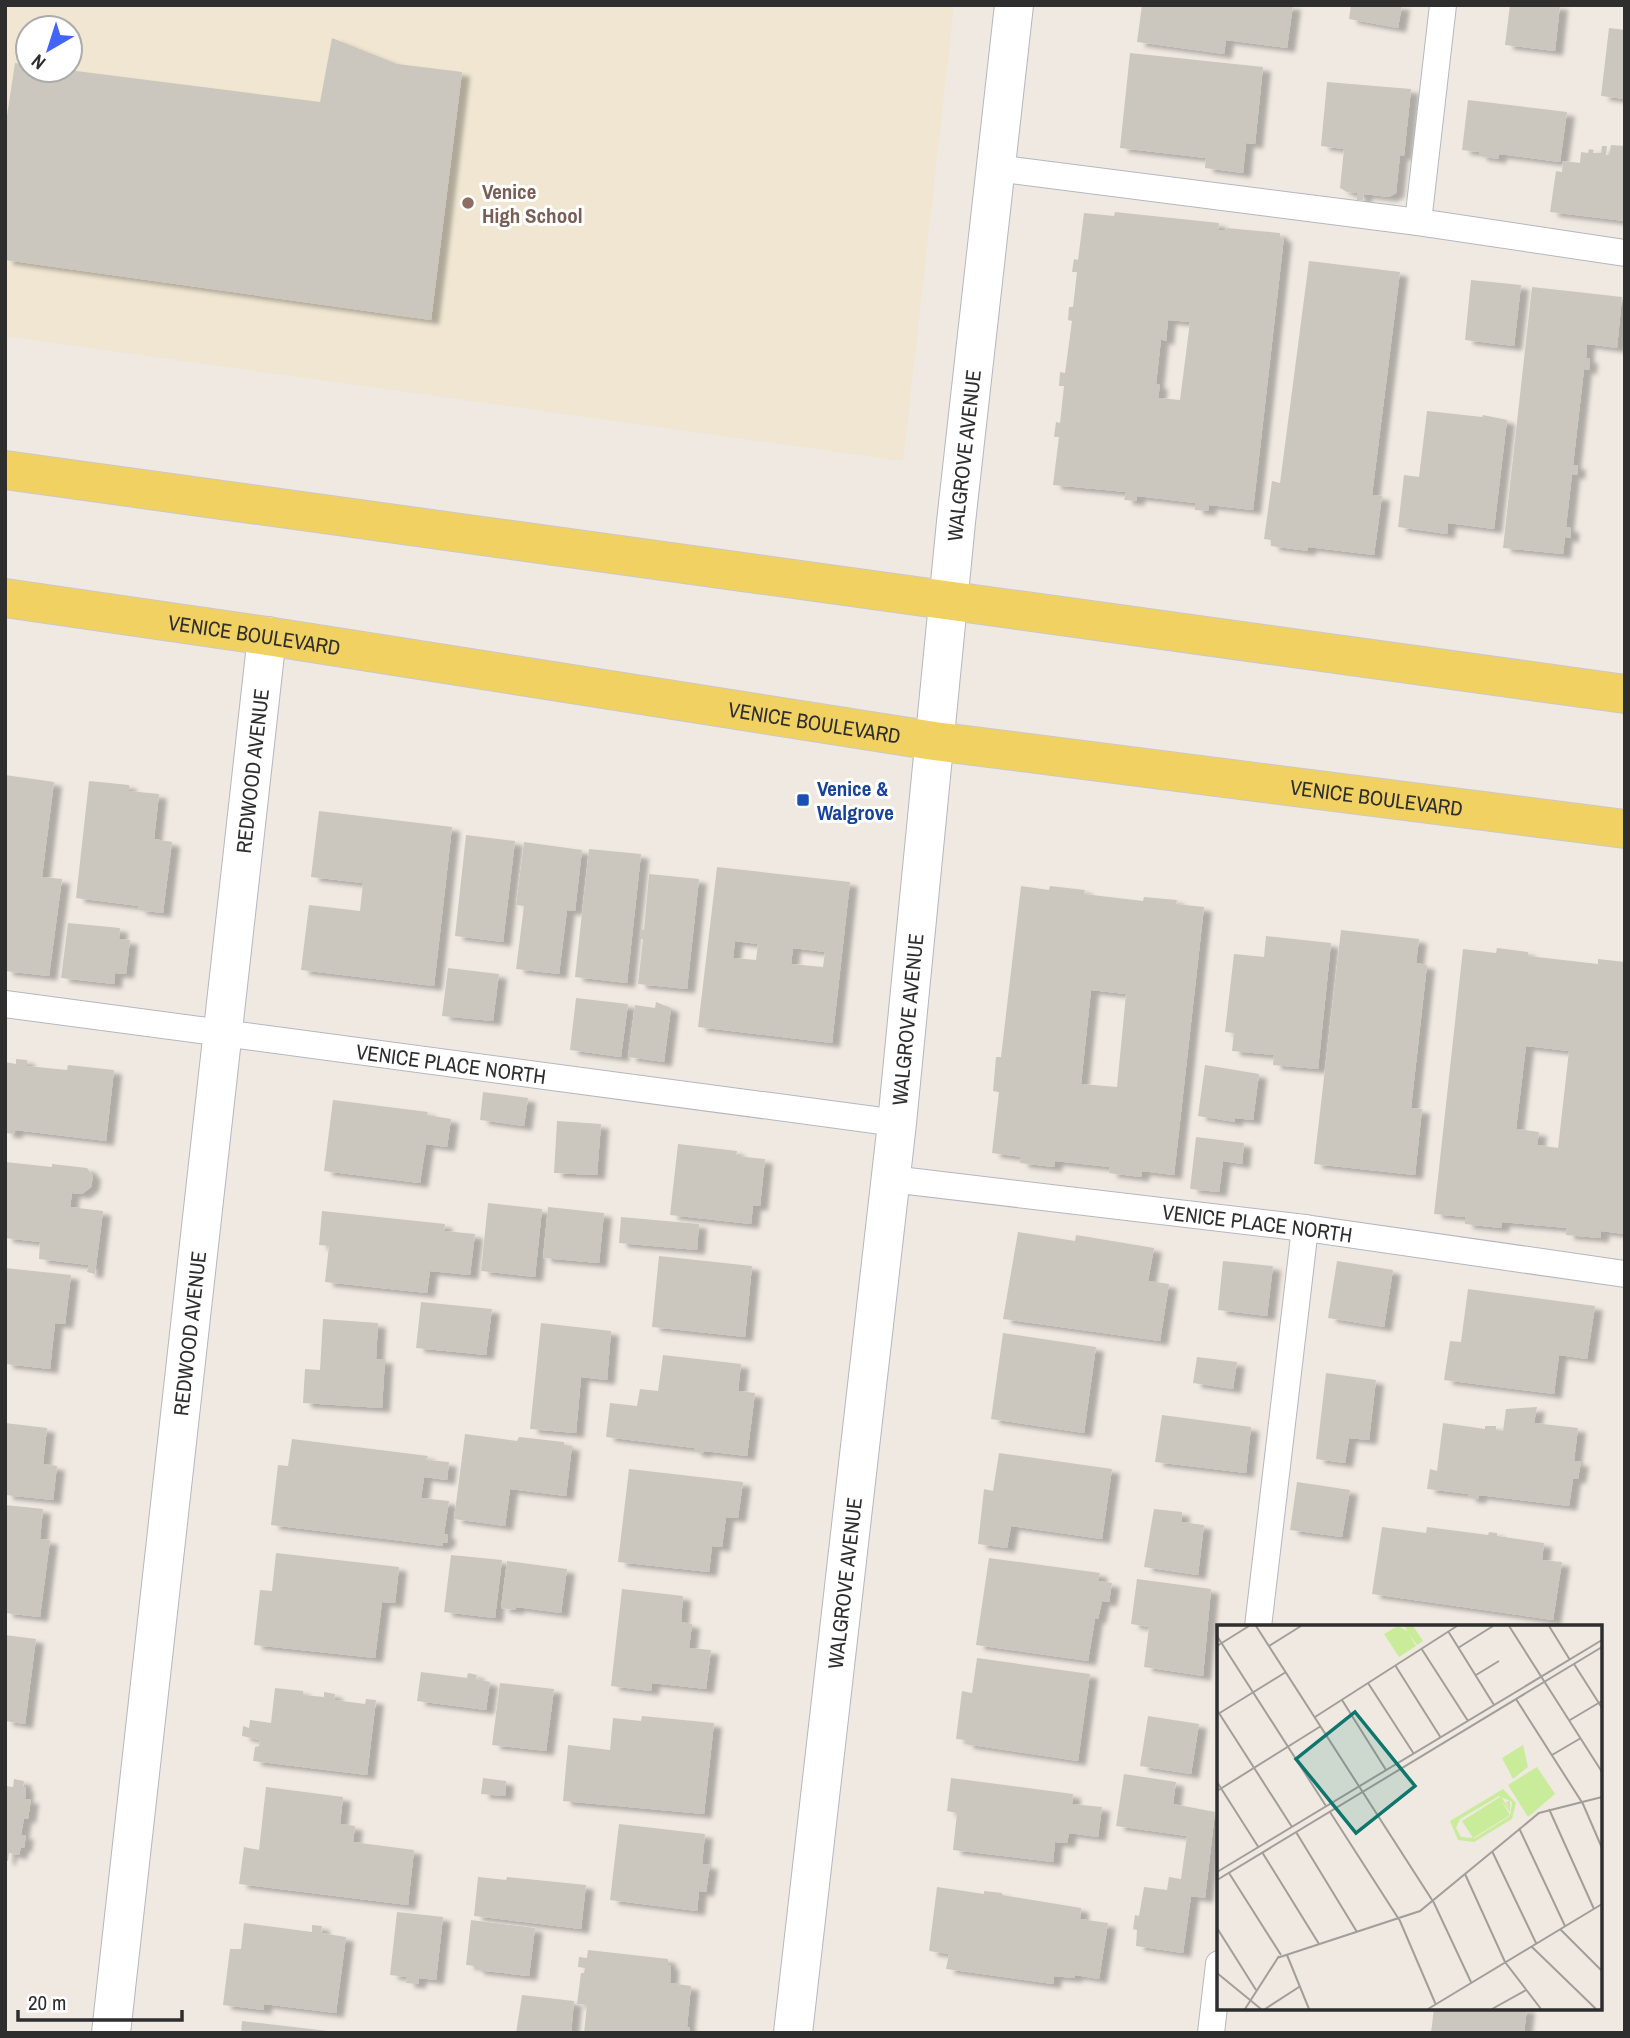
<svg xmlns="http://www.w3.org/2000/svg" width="1630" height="2038" font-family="'Archivo Narrow',sans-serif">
	<defs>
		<filter id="shadow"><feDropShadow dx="8" dy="4.5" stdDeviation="2" flood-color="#0004"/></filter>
	</defs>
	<rect width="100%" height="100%" fill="#efe9e1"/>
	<path fill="#f0e6d1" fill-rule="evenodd" d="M 5,5 L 954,5 L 903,461 L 5,336 ZM 28,28 L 70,28 L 70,70 L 28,70 Z"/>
	<path fill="#cbc7bf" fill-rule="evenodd" filter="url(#shadow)" d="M 1142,5 L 1293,5 L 1287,48 L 1226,40 L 1224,54 L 1137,42 Z
		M 1351,5 L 1402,5 L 1398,28 L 1349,19 Z
		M 1510,5 L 1560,5 L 1555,51 L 1505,45 Z
		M 1609,28 L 1625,30 L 1625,99 L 1601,96 Z
		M 332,38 L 397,64 L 462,72 L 431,320 L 5,260 L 5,129 L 15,63 L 28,65 L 28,70 L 68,70 L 320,102 Z
		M 1130,53 L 1263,67 L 1255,144 L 1246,143 L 1243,173 L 1205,168 L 1206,158 L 1120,148 Z
		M 1327,82 L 1411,89 L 1404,156 L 1400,155 L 1396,193 L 1389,197 L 1364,194 L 1363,200 L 1357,200 L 1357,193 L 1347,192 L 1340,188 L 1344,149 L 1321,146 Z
		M 1468,100 L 1567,112 L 1560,162 L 1499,154 L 1498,159 L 1479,156 L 1479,152 L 1462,150 Z
		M 1611,145 L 1625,146 L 1625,221 L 1550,212 L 1556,171 L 1562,172 L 1563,161 L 1580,163 L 1581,152 L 1588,153 L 1589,149 L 1594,150 L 1593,153 L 1601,153 L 1602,146 L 1607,146 L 1606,155 L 1609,155 Z
		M 1115,212 L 1219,223 L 1218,230 L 1227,230 L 1227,228 L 1280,233 L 1280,238 L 1284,237 L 1253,510 L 1209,505 L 1208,511 L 1195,510 L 1195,503 L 1137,496 L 1137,501 L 1124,500 L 1126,492 L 1053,485 L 1059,437 L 1054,437 L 1056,422 L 1060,423 L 1064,386 L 1059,386 L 1060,372 L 1065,373 L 1072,321 L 1068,320 L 1069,307 L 1073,307 L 1077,272 L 1072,272 L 1074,259 L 1078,260 L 1084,213 L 1114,216 ZM 1168,320 L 1190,322 L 1180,400 L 1158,398 L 1160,385 L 1156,384 L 1161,339 L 1166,341 Z
		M 1309,261 L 1400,272 L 1372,495 L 1382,496 L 1374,555 L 1308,547 L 1308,551 L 1271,546 L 1271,540 L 1264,539 L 1272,481 L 1280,483 Z
		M 1471,280 L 1521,285 L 1514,346 L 1465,340 Z
		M 1532,287 L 1622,297 L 1617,348 L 1587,344 L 1586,358 L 1590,359 L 1589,370 L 1584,369 L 1573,465 L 1578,465 L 1577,475 L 1572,474 L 1566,527 L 1571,528 L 1571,538 L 1565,537 L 1563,554 L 1503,548 Z
		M 1427,411 L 1482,417 L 1483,415 L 1507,420 L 1494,529 L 1448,523 L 1447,534 L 1398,527 L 1404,475 L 1419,477 Z
		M 5,775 L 54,782 L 42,877 L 62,879 L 49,976 L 5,971 Z
		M 89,781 L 129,785 L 129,791 L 159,794 L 154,839 L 172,842 L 163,913 L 138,910 L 139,906 L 76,898 Z
		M 319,811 L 452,827 L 434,986 L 301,970 L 309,905 L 360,911 L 363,883 L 311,877 Z
		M 466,835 L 515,841 L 503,942 L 455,936 Z
		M 524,842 L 582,850 L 575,911 L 567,910 L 559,974 L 516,969 L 524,906 L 516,905 Z
		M 589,849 L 641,854 L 627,983 L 575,977 Z
		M 717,867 L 850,882 L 832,1043 L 698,1027 ZM 735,941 L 758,944 L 756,960 L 733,958 ZM 793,948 L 825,952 L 823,967 L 791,964 Z
		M 649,874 L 699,879 L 687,989 L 638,984 L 643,939 L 640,939 L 640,930 L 644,930 Z
		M 1021,886 L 1049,890 L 1050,886 L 1085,890 L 1084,894 L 1143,901 L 1144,897 L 1177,900 L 1176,904 L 1204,907 L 1174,1175 L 1142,1171 L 1141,1177 L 1109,1173 L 1110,1167 L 1055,1161 L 1054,1167 L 1020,1163 L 1021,1157 L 992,1153 L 999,1092 L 993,1091 L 996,1057 L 1001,1057 ZM 1091,990 L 1126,994 L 1117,1087 L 1081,1084 Z
		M 68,923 L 120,928 L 119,939 L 130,940 L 126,974 L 115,973 L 114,984 L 61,978 Z
		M 1341,930 L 1419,939 L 1416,963 L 1427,965 L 1411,1108 L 1422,1109 L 1415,1175 L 1314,1164 Z
		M 1266,936 L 1331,943 L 1318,1069 L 1273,1065 L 1274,1055 L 1232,1051 L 1234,1033 L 1225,1032 L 1234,954 L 1264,957 Z
		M 1497,948 L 1528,952 L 1528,956 L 1598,964 L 1598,959 L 1625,962 L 1625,1234 L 1601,1231 L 1601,1238 L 1566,1235 L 1567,1228 L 1502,1222 L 1501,1228 L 1465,1224 L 1465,1217 L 1434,1214 L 1463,949 L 1496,953 ZM 1526,1046 L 1569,1051 L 1558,1148 L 1537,1145 L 1539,1132 L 1516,1129 Z
		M 448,968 L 499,974 L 493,1021 L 442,1016 Z
		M 576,998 L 628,1004 L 621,1057 L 570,1050 Z
		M 656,1002 L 671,1008 L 664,1062 L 628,1057 L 635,1005 L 655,1008 Z
		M 16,1059 L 27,1060 L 27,1066 L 67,1070 L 68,1065 L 114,1070 L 106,1141 L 15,1130 L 15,1134 L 5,1133 L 5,1062 L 16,1064 Z
		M 1205,1065 L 1259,1074 L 1253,1120 L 1235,1118 L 1235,1122 L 1198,1116 Z
		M 483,1092 L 528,1098 L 524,1126 L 480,1120 Z
		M 333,1100 L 428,1112 L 427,1115 L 451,1119 L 447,1147 L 426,1144 L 420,1183 L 324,1171 Z
		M 557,1121 L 601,1124 L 597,1175 L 554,1173 Z
		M 1196,1137 L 1244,1143 L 1242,1164 L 1223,1161 L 1219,1192 L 1190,1189 Z
		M 678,1144 L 737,1151 L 736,1156 L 765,1159 L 760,1206 L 753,1206 L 751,1224 L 670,1215 Z
		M 5,1162 L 52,1167 L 52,1164 L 87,1168 L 93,1176 L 91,1187 L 82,1194 L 72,1193 L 70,1207 L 103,1211 L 95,1274 L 87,1272 L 89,1265 L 39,1259 L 40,1242 L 5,1238 Z
		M 488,1203 L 542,1209 L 535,1277 L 481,1271 Z
		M 548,1207 L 604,1213 L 599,1263 L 543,1258 Z
		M 322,1211 L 445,1224 L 444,1231 L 475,1234 L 470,1275 L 430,1271 L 427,1293 L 325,1282 L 329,1246 L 319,1245 Z
		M 621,1217 L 699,1224 L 697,1250 L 619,1243 Z
		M 1018,1232 L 1075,1241 L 1076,1235 L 1154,1248 L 1148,1281 L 1169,1284 L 1160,1341 L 1003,1319 Z
		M 659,1256 L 752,1266 L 745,1337 L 652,1327 Z
		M 1223,1261 L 1273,1266 L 1267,1316 L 1218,1310 Z
		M 1337,1261 L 1393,1270 L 1384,1327 L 1328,1318 Z
		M 5,1268 L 71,1275 L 65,1324 L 55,1323 L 50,1369 L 5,1364 Z
		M 1468,1289 L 1595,1306 L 1587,1359 L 1559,1355 L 1554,1394 L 1444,1380 L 1450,1341 L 1461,1342 Z
		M 421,1302 L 492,1309 L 486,1355 L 416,1348 Z
		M 323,1319 L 378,1323 L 376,1359 L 385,1359 L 382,1408 L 303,1403 L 305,1369 L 320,1370 Z
		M 541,1323 L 611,1331 L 607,1380 L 581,1377 L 576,1433 L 530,1429 Z
		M 1003,1333 L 1096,1347 L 1084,1433 L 991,1419 Z
		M 663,1355 L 741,1364 L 738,1391 L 755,1393 L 747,1456 L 704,1451 L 704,1453 L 694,1452 L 694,1448 L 606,1437 L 610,1403 L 637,1406 L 640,1389 L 658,1391 Z
		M 1197,1357 L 1237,1362 L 1233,1389 L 1193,1383 Z
		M 1326,1373 L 1376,1380 L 1369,1440 L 1349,1438 L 1345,1463 L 1316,1459 Z
		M 1537,1407 L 1534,1423 L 1578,1428 L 1574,1461 L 1581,1462 L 1578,1479 L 1573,1479 L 1569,1506 L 1479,1495 L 1478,1499 L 1468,1498 L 1469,1494 L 1427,1489 L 1430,1469 L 1437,1471 L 1443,1423 L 1485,1429 L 1485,1426 L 1496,1426 L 1496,1430 L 1503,1431 L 1506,1409 Z
		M 1162,1415 L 1251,1427 L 1246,1473 L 1155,1462 Z
		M 5,1423 L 47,1428 L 43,1464 L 57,1466 L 53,1500 L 5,1495 Z
		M 465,1434 L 517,1441 L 519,1437 L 564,1442 L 564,1445 L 572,1446 L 566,1496 L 510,1489 L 505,1526 L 454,1519 Z
		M 292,1439 L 428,1456 L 426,1460 L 449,1462 L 447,1480 L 424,1477 L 421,1498 L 449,1501 L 444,1534 L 448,1535 L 447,1543 L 443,1543 L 443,1546 L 271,1525 L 278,1465 L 288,1466 Z
		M 999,1453 L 1112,1469 L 1102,1539 L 1011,1526 L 1007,1548 L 978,1544 L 984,1489 L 993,1491 Z
		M 629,1469 L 743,1482 L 738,1518 L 726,1517 L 722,1547 L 712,1546 L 709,1572 L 618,1562 Z
		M 1297,1482 L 1350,1490 L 1342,1537 L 1290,1530 Z
		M 5,1505 L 43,1509 L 40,1539 L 50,1540 L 40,1617 L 5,1613 Z
		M 1154,1509 L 1182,1512 L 1181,1522 L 1204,1525 L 1198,1575 L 1144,1567 Z
		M 1382,1527 L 1426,1533 L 1427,1527 L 1488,1535 L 1489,1532 L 1497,1533 L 1497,1536 L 1544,1543 L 1542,1560 L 1562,1562 L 1553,1620 L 1372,1594 Z
		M 276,1553 L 399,1567 L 395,1603 L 382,1602 L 375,1658 L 254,1645 L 260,1590 L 272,1591 Z
		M 451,1555 L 502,1560 L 495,1618 L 444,1612 Z
		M 989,1558 L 1100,1573 L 1098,1581 L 1112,1583 L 1109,1602 L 1102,1601 L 1098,1619 L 1095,1619 L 1088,1661 L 976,1645 Z
		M 507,1561 L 567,1569 L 561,1613 L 516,1607 L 516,1610 L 501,1608 Z
		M 1137,1579 L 1211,1589 L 1203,1676 L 1144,1667 L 1149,1627 L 1131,1624 Z
		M 622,1589 L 683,1596 L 681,1622 L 692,1624 L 689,1648 L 711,1650 L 706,1689 L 652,1683 L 651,1691 L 611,1686 Z
		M 5,1635 L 36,1639 L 25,1724 L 5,1721 Z
		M 977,1658 L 1090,1674 L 1078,1761 L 965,1744 L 966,1740 L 956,1739 L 962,1691 L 972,1693 Z
		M 421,1672 L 467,1678 L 468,1673 L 477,1675 L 476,1679 L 490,1682 L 486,1710 L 417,1701 Z
		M 500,1683 L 554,1689 L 546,1751 L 492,1745 Z
		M 275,1688 L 303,1691 L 303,1695 L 324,1697 L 324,1692 L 335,1694 L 334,1700 L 365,1704 L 366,1699 L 376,1700 L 367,1775 L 253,1761 L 255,1747 L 259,1746 L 260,1740 L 242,1736 L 243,1726 L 249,1728 L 250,1720 L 271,1723 Z
		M 642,1716 L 714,1723 L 704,1814 L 563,1801 L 568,1745 L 610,1750 L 613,1718 L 641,1721 Z
		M 1148,1716 L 1199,1724 L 1191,1774 L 1140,1766 Z
		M 1124,1774 L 1176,1782 L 1173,1804 L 1215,1812 L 1205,1898 L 1191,1896 L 1183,1953 L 1136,1946 L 1137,1930 L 1133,1929 L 1135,1915 L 1139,1916 L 1144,1887 L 1167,1890 L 1169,1877 L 1181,1879 L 1187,1836 L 1116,1826 Z
		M 483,1778 L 506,1781 L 505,1796 L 481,1794 Z
		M 951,1778 L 1073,1794 L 1072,1804 L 1102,1807 L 1098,1837 L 1069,1833 L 1067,1843 L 1055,1842 L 1053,1862 L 953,1850 L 957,1813 L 947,1811 Z
		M 14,1779 L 24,1781 L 23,1787 L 26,1787 L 25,1799 L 31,1799 L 28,1819 L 24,1818 L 21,1835 L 26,1835 L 24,1848 L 21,1847 L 19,1855 L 9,1853 L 8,1861 L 5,1860 L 5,1786 L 13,1787 Z
		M 266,1787 L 343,1797 L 340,1824 L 355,1826 L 353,1842 L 414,1850 L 408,1905 L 239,1884 L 244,1847 L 259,1850 Z
		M 619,1824 L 705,1834 L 702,1864 L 710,1865 L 706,1892 L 699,1891 L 697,1911 L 610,1900 Z
		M 478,1877 L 506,1880 L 507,1877 L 586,1885 L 581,1929 L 474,1916 Z
		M 937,1887 L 984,1894 L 984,1891 L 1002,1893 L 1002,1895 L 1081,1908 L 1080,1919 L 1108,1923 L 1099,1979 L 1075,1975 L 1074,1978 L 1054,1976 L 1053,1984 L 946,1969 L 949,1954 L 929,1951 Z
		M 397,1912 L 443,1917 L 436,1980 L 419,1978 L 418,1984 L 406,1983 L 407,1977 L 390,1975 Z
		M 471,1920 L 535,1928 L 529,1976 L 476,1970 L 476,1966 L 466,1965 Z
		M 244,1923 L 312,1932 L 312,1925 L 322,1926 L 321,1933 L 346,1937 L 336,2013 L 264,2004 L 264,2010 L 223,2005 L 230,1949 L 241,1949 Z
		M 588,1950 L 668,1959 L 668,1965 L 671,1965 L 670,1983 L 691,1986 L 687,2027 L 690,2028 L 690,2033 L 584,2033 L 587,2005 L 577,2004 L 581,1973 L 584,1973 L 585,1968 L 578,1967 L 579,1957 L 587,1958 Z
		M 522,1995 L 574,2001 L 571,2033 L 516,2033 Z
		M 1434,2008 L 1527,2008 L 1524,2033 L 1431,2033 Z
		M 242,2021 L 328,2031 L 328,2033 L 241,2033 Z"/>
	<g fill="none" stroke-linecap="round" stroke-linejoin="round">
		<g stroke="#b4b7c1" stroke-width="28">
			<g id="service">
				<path d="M 995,168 L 1418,222 L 1625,253"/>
				<path d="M 1418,222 L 1443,5"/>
				<path id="s1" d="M 5,1004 L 897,1123"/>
				<path id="s2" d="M 891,1179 L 1305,1228 L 1625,1274"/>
				<path d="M 1258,1627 L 1305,1228"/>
				<path d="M 1211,2033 L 1219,1964"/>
			</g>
		</g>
		<g stroke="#b4b7c1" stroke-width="40">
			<g id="minor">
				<path id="s3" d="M 111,2033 L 267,636"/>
			</g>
		</g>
		<g stroke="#b4b7c1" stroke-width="40">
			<g id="tertiary">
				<path id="s4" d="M 793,2033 L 897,1123 L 956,522 L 1014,5"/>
			</g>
		</g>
		<g stroke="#c9c9c9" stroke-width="40">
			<g id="primary">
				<path d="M 5,470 L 1625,694"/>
				<path id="s5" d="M 5,598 L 267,636 L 934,741 L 1625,829"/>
			</g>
		</g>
		<use href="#service" stroke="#fff" stroke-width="26"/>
		<use href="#minor" stroke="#fff" stroke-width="38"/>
		<use href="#tertiary" stroke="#fff" stroke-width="38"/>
		<use href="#primary" stroke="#f2d163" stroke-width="38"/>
	</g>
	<circle fill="#8d6e63" stroke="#fff" stroke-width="2.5" cx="468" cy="203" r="7"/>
	<rect fill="#1a4fb4" stroke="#fff" stroke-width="2.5" x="796" y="793" width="14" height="14" rx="3.5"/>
	<g text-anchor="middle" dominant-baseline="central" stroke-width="6" stroke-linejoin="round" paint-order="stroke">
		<g font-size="21" font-weight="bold" fill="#785e54" stroke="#fff" text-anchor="start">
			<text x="482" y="191">Venice<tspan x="482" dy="24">High School</tspan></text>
		</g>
		<g font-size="21" fill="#2e2e2e" stroke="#fff">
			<text stroke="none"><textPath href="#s4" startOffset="1587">WALGROVE AVENUE</textPath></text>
			<text stroke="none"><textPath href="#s5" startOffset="252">VENICE BOULEVARD</textPath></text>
			<text stroke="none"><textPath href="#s5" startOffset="819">VENICE BOULEVARD</textPath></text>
			<text stroke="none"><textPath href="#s3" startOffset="1270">REDWOOD AVENUE</textPath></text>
			<text stroke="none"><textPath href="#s5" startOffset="1386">VENICE BOULEVARD</textPath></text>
			<text stroke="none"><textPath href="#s4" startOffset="1020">WALGROVE AVENUE</textPath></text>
			<text stroke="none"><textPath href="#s1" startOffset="450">VENICE PLACE NORTH</textPath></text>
			<text stroke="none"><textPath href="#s2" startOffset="369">VENICE PLACE NORTH</textPath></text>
			<text stroke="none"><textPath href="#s3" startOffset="704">REDWOOD AVENUE</textPath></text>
			<text stroke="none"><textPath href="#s4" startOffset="453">WALGROVE AVENUE</textPath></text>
		</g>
		<g font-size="21" font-weight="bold" fill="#164399" stroke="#fff" text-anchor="start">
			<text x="817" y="788">Venice &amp;<tspan x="817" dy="24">Walgrove</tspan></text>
		</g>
	</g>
	<g transform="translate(1217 1625)">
		<rect width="385" height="385" fill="#efe9e1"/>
		<path d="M 181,1 L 190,6 L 188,1 L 196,1 L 206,16 L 200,20 L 192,9 L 199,21 L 182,32 L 167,9 ZM 306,120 L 311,142 L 296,154 L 285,133 ZM 320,142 L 338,169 L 311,192 L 291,160 ZM 286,164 L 299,178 L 295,194 L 257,217 L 241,215 L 233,196 ZM 282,171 L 295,177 L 293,191 L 258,213 L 244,212 L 239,203 L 243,194 ZM 283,172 L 285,173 L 292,184 L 289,177 L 293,176 L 293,187 L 284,176 L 293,190 L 256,213 L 245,196 Z" fill="#c9ec9a" fill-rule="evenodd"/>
		<path fill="none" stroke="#a29e99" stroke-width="2" d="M 39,1 L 217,278 L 254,357M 292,1 L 385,147M 332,1 L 353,35M 231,6 L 277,80M 0,11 L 109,181M 0,21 L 32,1M 52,21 L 84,1M 204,23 L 251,96M 241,23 L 276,1M 357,39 L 385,83M 178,40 L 224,113M 259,50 L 282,36M 151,58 L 197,129M 299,74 L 366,179 L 385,223M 125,75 L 169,145M 0,85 L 75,202M 1,89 L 69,47M 98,92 L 240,1M 353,95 L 385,76M 335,130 L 364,113M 0,157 L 42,223M 0,166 L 104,101M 332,184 L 377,284M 113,187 L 183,296 L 219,380M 302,203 L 348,301M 79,207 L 140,307M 275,226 L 319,318M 45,227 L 102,319M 0,247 L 385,15M 12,248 L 64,330M 248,249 L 288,337 L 324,384M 0,255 L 385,22M 0,303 L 39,365M 343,304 L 385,346M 314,321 L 379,384M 70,330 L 92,384M 60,333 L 203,286 L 322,188 L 385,172M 0,348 L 44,384M 28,384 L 62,331M 48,384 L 82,362M 211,384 L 385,279M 275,384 L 309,365"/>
		<path fill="#0f766e" fill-opacity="0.15" stroke="#0f766e" stroke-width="3.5" d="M 138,87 L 198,161 L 139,208 L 79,134 Z"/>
		<rect width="385" height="385" fill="none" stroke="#2e2e2e" stroke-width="3.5"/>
	</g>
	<rect width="1630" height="2038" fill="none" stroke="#2e2e2e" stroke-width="14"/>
	<g transform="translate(49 49) rotate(219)"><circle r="33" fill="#ffffff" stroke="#ababab" stroke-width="2"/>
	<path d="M0-5L12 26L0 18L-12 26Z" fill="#4264fb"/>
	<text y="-10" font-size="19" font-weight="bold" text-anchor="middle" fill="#2e2e2e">N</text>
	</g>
	<path d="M18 2010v10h164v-10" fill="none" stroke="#2e2e2e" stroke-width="3.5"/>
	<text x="28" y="2010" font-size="21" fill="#2e2e2e" stroke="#ffffff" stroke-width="5" paint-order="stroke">20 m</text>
</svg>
